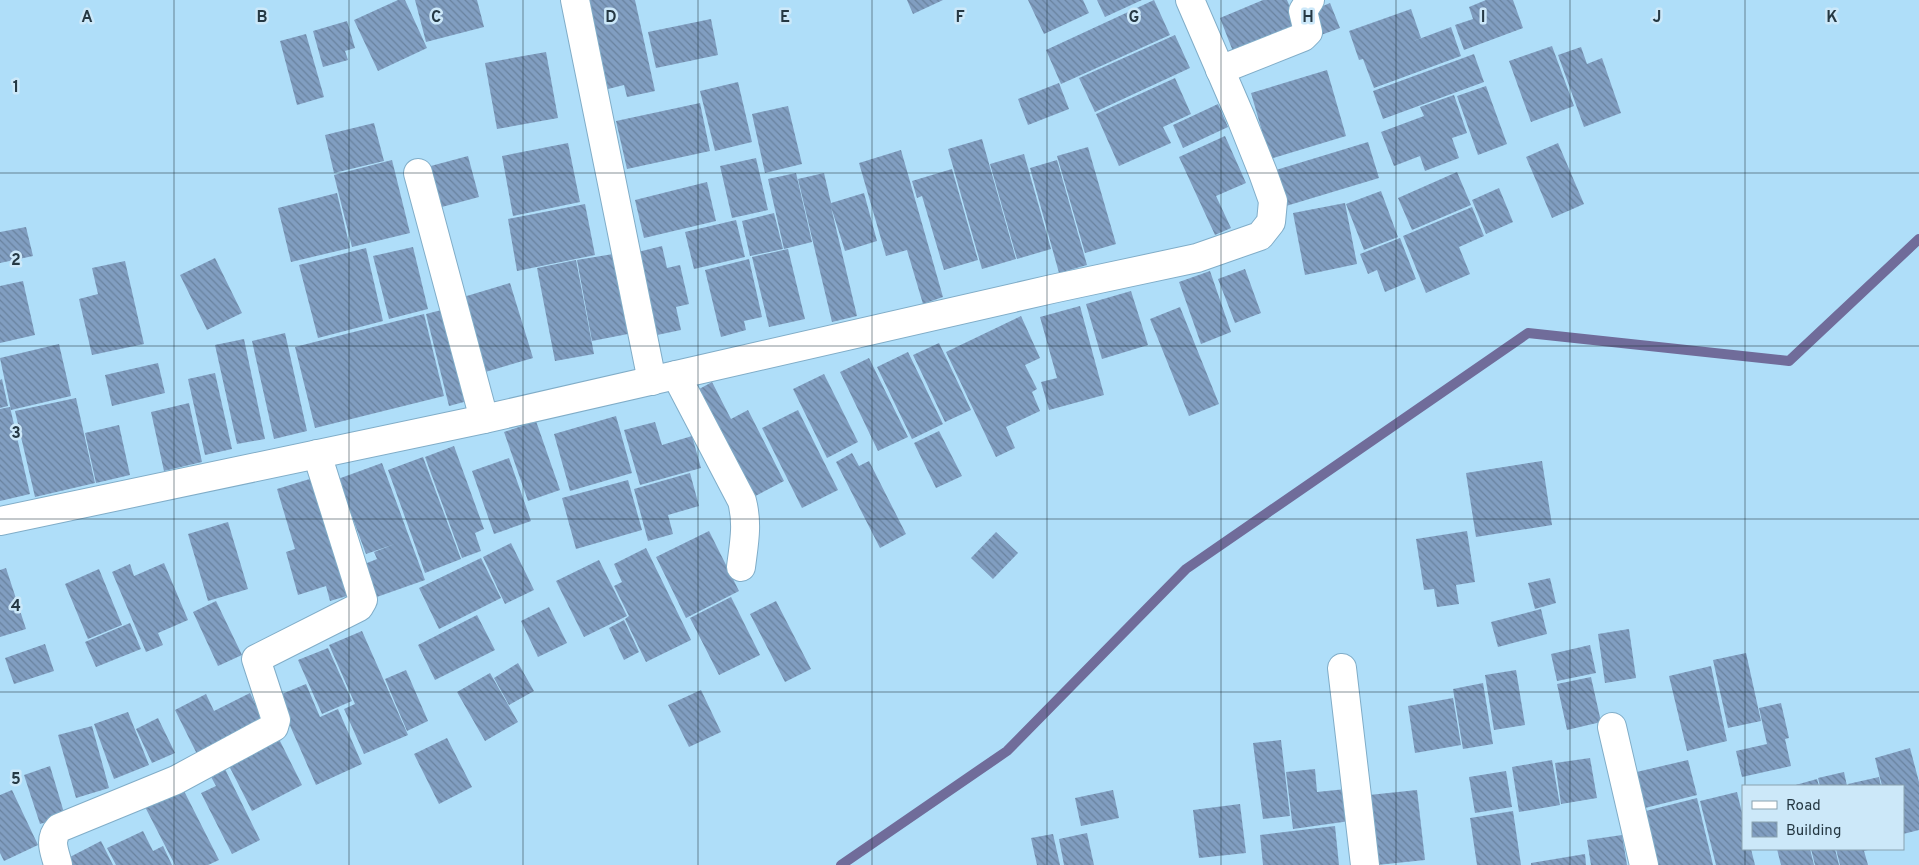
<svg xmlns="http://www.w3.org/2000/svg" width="1919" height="865" font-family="Overpass,sans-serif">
	<defs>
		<pattern id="building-back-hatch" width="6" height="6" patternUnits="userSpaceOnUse" patternTransform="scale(1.25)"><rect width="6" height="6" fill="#819ec1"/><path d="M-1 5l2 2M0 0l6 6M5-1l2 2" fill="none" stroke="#69829e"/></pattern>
	</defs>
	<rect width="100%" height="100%" fill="#afdef9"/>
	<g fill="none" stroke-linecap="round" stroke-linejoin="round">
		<path stroke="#706c9a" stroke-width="10" d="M 841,865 L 1007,751 L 1186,569 L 1528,333 L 1789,361 L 1919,239"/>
	</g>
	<path fill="url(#building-back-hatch)" d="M 398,0 L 405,0 L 427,48 L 378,71 L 354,20 Z
		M 415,0 L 477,0 L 484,27 L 426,42 Z
		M 589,0 L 635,0 L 655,91 L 627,97 L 624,85 L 608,89 Z
		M 907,0 L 943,0 L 913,14 Z
		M 1028,0 L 1083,0 L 1089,13 L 1044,34 Z
		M 1097,0 L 1142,0 L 1105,17 Z
		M 1154,0 L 1170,35 L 1061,84 L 1046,50 Z
		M 1263,0 L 1287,0 L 1299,28 L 1234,54 L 1220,18 Z
		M 1486,0 L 1513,0 L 1523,28 L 1464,50 L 1455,25 L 1473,19 L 1469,7 Z
		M 1330,3 L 1340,28 L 1321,35 L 1311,11 Z
		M 1411,9 L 1421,38 L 1411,42 L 1451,27 L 1461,56 L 1374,88 L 1363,59 L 1359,60 L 1349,31 Z
		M 711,19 L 718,55 L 656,68 L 648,32 Z
		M 347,21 L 355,48 L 345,51 L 348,60 L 323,67 L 313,31 Z
		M 306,34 L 324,97 L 297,105 L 280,41 Z
		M 1175,35 L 1190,68 L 1095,112 L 1079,78 Z
		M 1552,46 L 1574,106 L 1531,122 L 1509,61 Z
		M 1581,47 L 1587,64 L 1602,58 L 1621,113 L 1584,127 L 1558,55 Z
		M 546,52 L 558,118 L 497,129 L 485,63 Z
		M 1474,54 L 1484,82 L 1383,119 L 1373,91 Z
		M 1327,70 L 1346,136 L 1270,159 L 1251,93 Z
		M 1175,78 L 1191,114 L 1163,127 L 1171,143 L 1119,166 L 1096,114 Z
		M 738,82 L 752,142 L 715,151 L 700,91 Z
		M 1059,83 L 1069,109 L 1028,125 L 1018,99 Z
		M 1486,86 L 1507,144 L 1478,155 L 1457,96 Z
		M 1454,95 L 1467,133 L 1452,138 L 1459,158 L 1425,171 L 1420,156 L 1394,166 L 1381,132 L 1424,116 L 1420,107 Z
		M 700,103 L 710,151 L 627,169 L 616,121 Z
		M 1218,104 L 1228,127 L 1183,148 L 1173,125 Z
		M 788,106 L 802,164 L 765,173 L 752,114 Z
		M 374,123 L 384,161 L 334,173 L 325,135 Z
		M 1225,136 L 1246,183 L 1216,196 L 1231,228 L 1215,235 L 1179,157 Z
		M 982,139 L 1016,259 L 982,269 L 948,149 Z
		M 1368,142 L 1379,178 L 1286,206 L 1276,170 Z
		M 568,143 L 580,202 L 513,216 L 502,156 Z
		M 1558,143 L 1584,204 L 1552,218 L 1526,157 Z
		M 1088,147 L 1116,244 L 1085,253 L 1057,156 Z
		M 901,150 L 943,297 L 923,304 L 907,250 L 886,256 L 859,163 Z
		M 1024,154 L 1051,249 L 1017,259 L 990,164 Z
		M 468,156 L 479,197 L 438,208 L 427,167 Z
		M 756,158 L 768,210 L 732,218 L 720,166 Z
		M 392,160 L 410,233 L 352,247 L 334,175 Z
		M 1057,160 L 1087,265 L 1059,273 L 1030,168 Z
		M 952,169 L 978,260 L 944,270 L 922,196 L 917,198 L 912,181 Z
		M 1457,172 L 1471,205 L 1412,230 L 1398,198 Z
		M 796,173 L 812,242 L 784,249 L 768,179 Z
		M 824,173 L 831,203 L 864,193 L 877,241 L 845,251 L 831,207 L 857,316 L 832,322 L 798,179 Z
		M 707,182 L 716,221 L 644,238 L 635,200 Z
		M 1499,188 L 1513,222 L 1486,234 L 1472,200 Z
		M 1381,191 L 1398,237 L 1364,250 L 1346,204 Z
		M 337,193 L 350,248 L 291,262 L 278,208 Z
		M 1345,203 L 1357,264 L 1305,275 L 1293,213 Z
		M 585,204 L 595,255 L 517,271 L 508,219 Z
		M 1472,207 L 1484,236 L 1459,247 L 1470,274 L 1426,293 L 1403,236 Z
		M 774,213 L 783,249 L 750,256 L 742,221 Z
		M 736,220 L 745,257 L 694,269 L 685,232 Z
		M 26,227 L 33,256 L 0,263 L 0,232 Z
		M 1400,238 L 1416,279 L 1385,292 L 1377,270 L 1368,274 L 1360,254 Z
		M 662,246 L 667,268 L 680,265 L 689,304 L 676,307 L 681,330 L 657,335 L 638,252 Z
		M 413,247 L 428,309 L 389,319 L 373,256 Z
		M 366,248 L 383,321 L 318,338 L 299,265 Z
		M 788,249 L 805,319 L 769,327 L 752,257 Z
		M 619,253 L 633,333 L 592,341 L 577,260 Z
		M 215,258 L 242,313 L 207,330 L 180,275 Z
		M 749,259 L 762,317 L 744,321 L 746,330 L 721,337 L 705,270 Z
		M 576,260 L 594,354 L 555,361 L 537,268 Z
		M 125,261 L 144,344 L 92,355 L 79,299 L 98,294 L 92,268 Z
		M 1245,269 L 1261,313 L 1235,323 L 1218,279 Z
		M 1210,271 L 1231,332 L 1201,344 L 1179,282 Z
		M 23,281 L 35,335 L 0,343 L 0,286 Z
		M 510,283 L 533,358 L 482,373 L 460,298 Z
		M 1131,291 L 1148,345 L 1102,359 L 1086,304 Z
		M 1080,306 L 1104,395 L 1049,410 L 1041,382 L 1057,378 L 1040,317 Z
		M 453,307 L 475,399 L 449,406 L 426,314 Z
		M 1180,307 L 1219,404 L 1189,416 L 1150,319 Z
		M 424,314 L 444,396 L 315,428 L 295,347 Z
		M 1021,316 L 1040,358 L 1025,365 L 1037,389 L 1032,392 L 1040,411 L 1006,427 L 1015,448 L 996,457 L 946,352 Z
		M 285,333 L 307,431 L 274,439 L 252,341 Z
		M 244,339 L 265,439 L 237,444 L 215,345 Z
		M 939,343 L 971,410 L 945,422 L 913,355 Z
		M 59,344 L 71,396 L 11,410 L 0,358 Z
		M 908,352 L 943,424 L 912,439 L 877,367 Z
		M 869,358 L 908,437 L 878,451 L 840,372 Z
		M 158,363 L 165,393 L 112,406 L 105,375 Z
		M 215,373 L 232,449 L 205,455 L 188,379 Z
		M 824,374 L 858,442 L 827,458 L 793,389 Z
		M 2,379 L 8,406 L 0,408 L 0,380 Z
		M 712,382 L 731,419 L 748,410 L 784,481 L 746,501 L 692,393 Z
		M 76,398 L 95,483 L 35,497 L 15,411 Z
		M 189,403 L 202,462 L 164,471 L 151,412 Z
		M 10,407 L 30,494 L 0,501 L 0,409 Z
		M 798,410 L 838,490 L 802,508 L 762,428 Z
		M 616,416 L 632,473 L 570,491 L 554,434 Z
		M 536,421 L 560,490 L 528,501 L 504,432 Z
		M 655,422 L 662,445 L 692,436 L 701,468 L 640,485 L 624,430 Z
		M 119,425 L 130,475 L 96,483 L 85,433 Z
		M 939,431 L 962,476 L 936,488 L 914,443 Z
		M 454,446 L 484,529 L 475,533 L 481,551 L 462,558 L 425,457 Z
		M 852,453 L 859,466 L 869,461 L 906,534 L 880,548 L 836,462 Z
		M 423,457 L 461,559 L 425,573 L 388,470 Z
		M 509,458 L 531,521 L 494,534 L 472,471 Z
		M 1542,461 L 1552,525 L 1476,537 L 1466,473 Z
		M 382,463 L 425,580 L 374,598 L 362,565 L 377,559 L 374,552 L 395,544 L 366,554 L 338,479 Z
		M 690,473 L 699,506 L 668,515 L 673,534 L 648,541 L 634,489 Z
		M 313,478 L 347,596 L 330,601 L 326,586 L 298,595 L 286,552 L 295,549 L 277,489 Z
		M 628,480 L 642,530 L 576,549 L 562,498 Z
		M 228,522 L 248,589 L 208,601 L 188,534 Z
		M 709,531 L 739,591 L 686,618 L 656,557 Z
		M 1467,531 L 1475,582 L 1456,585 L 1459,604 L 1437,607 L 1434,589 L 1424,590 L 1416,539 Z
		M 996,532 L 1018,553 L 993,579 L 971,558 Z
		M 511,543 L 534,590 L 505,604 L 483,557 Z
		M 646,548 L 691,640 L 646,662 L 625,619 L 629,616 L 614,586 L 622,582 L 614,564 Z
		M 481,558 L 501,598 L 439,629 L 419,588 Z
		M 599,560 L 627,616 L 584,637 L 556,581 Z
		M 164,563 L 188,620 L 158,633 L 163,645 L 146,652 L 112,572 L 130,564 L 134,576 Z
		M 6,568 L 26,629 L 0,637 L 0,570 Z
		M 99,569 L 122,625 L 88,639 L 65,584 Z
		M 1550,578 L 1556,603 L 1535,609 L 1528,583 Z
		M 731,597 L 760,655 L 719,675 L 690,618 Z
		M 216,601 L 242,655 L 218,666 L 193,612 Z
		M 776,601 L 811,669 L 785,682 L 750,614 Z
		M 549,607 L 567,643 L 538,657 L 521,621 Z
		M 1541,609 L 1547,634 L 1498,647 L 1491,622 Z
		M 477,615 L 495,650 L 435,680 L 418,645 Z
		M 624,620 L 639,652 L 624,660 L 609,628 Z
		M 130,623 L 141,649 L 96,667 L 85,642 Z
		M 1629,629 L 1636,678 L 1605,683 L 1598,634 Z
		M 362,631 L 408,735 L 364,754 L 344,709 L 355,704 L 329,645 Z
		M 45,644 L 54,671 L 14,684 L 5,658 Z
		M 1590,645 L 1596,673 L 1557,681 L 1551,654 Z
		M 328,648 L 352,701 L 322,714 L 298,660 Z
		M 1746,653 L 1761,721 L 1728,728 L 1713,660 Z
		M 518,663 L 534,691 L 509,705 L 494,678 Z
		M 1711,666 L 1727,741 L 1687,751 L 1669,676 Z
		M 406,670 L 428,721 L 407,731 L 385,679 Z
		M 1516,670 L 1525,725 L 1494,730 L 1485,675 Z
		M 490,673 L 518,722 L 485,741 L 457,692 Z
		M 1591,677 L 1601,722 L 1567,730 L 1557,684 Z
		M 1483,683 L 1493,744 L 1463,749 L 1453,689 Z
		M 306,684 L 320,717 L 338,709 L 362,764 L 316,785 L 277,696 Z
		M 701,690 L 721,732 L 689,747 L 668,705 Z
		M 250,693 L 267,728 L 201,762 L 175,710 L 206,694 L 214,711 Z
		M 1453,698 L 1461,745 L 1415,753 L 1408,706 Z
		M 1781,703 L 1789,738 L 1785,739 L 1791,766 L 1742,777 L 1736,751 L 1767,744 L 1759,708 Z
		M 128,712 L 149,765 L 114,779 L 94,724 Z
		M 158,718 L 175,753 L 152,763 L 136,729 Z
		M 92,726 L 109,788 L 76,798 L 58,735 Z
		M 278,737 L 302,785 L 252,811 L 227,762 Z
		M 447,738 L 472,787 L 439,804 L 414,754 Z
		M 1281,740 L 1290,816 L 1263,819 L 1253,743 Z
		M 1910,748 L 1919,782 L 1919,830 L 1903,834 L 1903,786 L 1882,786 L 1875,758 Z
		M 1590,758 L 1597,798 L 1561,804 L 1555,763 Z
		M 1552,760 L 1560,805 L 1519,812 L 1512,767 Z
		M 1688,760 L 1697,795 L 1637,810 L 1628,774 Z
		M 223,765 L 260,840 L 232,854 L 201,793 L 216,786 L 209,773 Z
		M 50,766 L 65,816 L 40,824 L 24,775 Z
		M 1315,769 L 1317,792 L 1346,789 L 1350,821 L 1293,829 L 1286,772 Z
		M 1506,771 L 1512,807 L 1475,813 L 1469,777 Z
		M 1844,772 L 1847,786 L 1820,786 L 1818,778 Z
		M 1879,777 L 1881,786 L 1849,786 L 1848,784 Z
		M 1817,779 L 1819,786 L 1792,786 Z
		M 181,785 L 219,860 L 208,865 L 175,865 L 143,803 Z
		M 12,790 L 38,845 L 4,861 L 0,853 L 0,795 Z
		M 1113,790 L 1119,818 L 1081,826 L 1075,798 Z
		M 1417,790 L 1425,860 L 1377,865 L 1369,795 Z
		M 1737,792 L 1743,817 L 1743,849 L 1751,849 L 1755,865 L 1716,865 L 1700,801 Z
		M 1697,798 L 1713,865 L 1651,865 L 1638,813 Z
		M 1240,804 L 1246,853 L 1199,858 L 1193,810 Z
		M 1513,811 L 1521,865 L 1477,865 L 1470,818 Z
		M 1335,826 L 1339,865 L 1263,865 L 1260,835 Z
		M 143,831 L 153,851 L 163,846 L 172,865 L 116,865 L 107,848 Z
		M 1087,833 L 1094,865 L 1064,865 L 1059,839 Z
		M 1053,834 L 1060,865 L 1037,865 L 1031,838 Z
		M 1622,835 L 1627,865 L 1591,865 L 1587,840 Z
		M 101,841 L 113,865 L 72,865 L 68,858 Z
		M 1777,849 L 1810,849 L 1814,865 L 1781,865 Z
		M 1811,849 L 1835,849 L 1839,865 L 1815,865 Z
		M 1836,849 L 1872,849 L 1864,851 L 1868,865 L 1840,865 Z
		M 1585,854 L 1586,865 L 1531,865 L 1531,863 Z"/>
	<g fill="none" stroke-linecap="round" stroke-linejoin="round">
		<g stroke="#80adc8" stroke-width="30">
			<path id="minor" d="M 575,0 L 652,381
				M 1220,70 L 1303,37 L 1308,32 L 1303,11 L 1310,0
				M 418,173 L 484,419
				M 676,375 L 742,501 C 748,524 744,543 741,567
				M 1342,668 L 1365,865
				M 1612,727 L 1644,865
				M 58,865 C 55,852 48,840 59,828 L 176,780 L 274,727 L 276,720 L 256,659 L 359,607 L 363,600 L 317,454"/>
		</g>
		<g stroke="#80adc8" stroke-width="30">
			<path id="tertiary" d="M 0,521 L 484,419 L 1052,289 L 1197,258 L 1260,236 L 1271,222 L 1273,201 L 1263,173 L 1241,118 L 1190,0"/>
		</g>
		<use href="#minor" stroke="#fff" stroke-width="28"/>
		<use href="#tertiary" stroke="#fff" stroke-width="28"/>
	</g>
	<path fill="none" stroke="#253843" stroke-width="1" stroke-opacity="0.55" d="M 174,0 L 174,865M 349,0 L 349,865M 523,0 L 523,865M 698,0 L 698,865M 872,0 L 872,865M 1047,0 L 1047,865M 1221,0 L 1221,865M 1396,0 L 1396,865M 1570,0 L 1570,865M 1745,0 L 1745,786M 0,173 L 1919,173M 0,346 L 1919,346M 0,519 L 1919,519M 0,692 L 1919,692M 1745,849 L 1745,865"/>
	<g font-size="16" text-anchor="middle" font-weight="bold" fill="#253843" stroke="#cce8f9" stroke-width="5" stroke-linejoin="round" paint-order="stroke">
		<text x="87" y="22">A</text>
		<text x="262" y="22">B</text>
		<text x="436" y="22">C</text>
		<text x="611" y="22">D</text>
		<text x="785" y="22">E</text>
		<text x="960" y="22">F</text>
		<text x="1134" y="22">G</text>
		<text x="1308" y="22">H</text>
		<text x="1483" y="22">I</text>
		<text x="1657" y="22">J</text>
		<text x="1832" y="22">K</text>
		<text x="16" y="92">1</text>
		<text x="16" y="265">2</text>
		<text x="16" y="438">3</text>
		<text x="16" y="611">4</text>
		<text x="16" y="784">5</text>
	</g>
	<rect x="1742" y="785" width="162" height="65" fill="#cce8f9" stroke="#89a2b0"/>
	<rect x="1752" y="801" width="25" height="8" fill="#ffffff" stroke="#89a2b0"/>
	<text x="1786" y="810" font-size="15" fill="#253843">Road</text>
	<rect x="1752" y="822" width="25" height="15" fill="url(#building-back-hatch)" stroke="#89a2b0"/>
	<text x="1786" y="835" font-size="15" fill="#253843">Building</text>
</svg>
